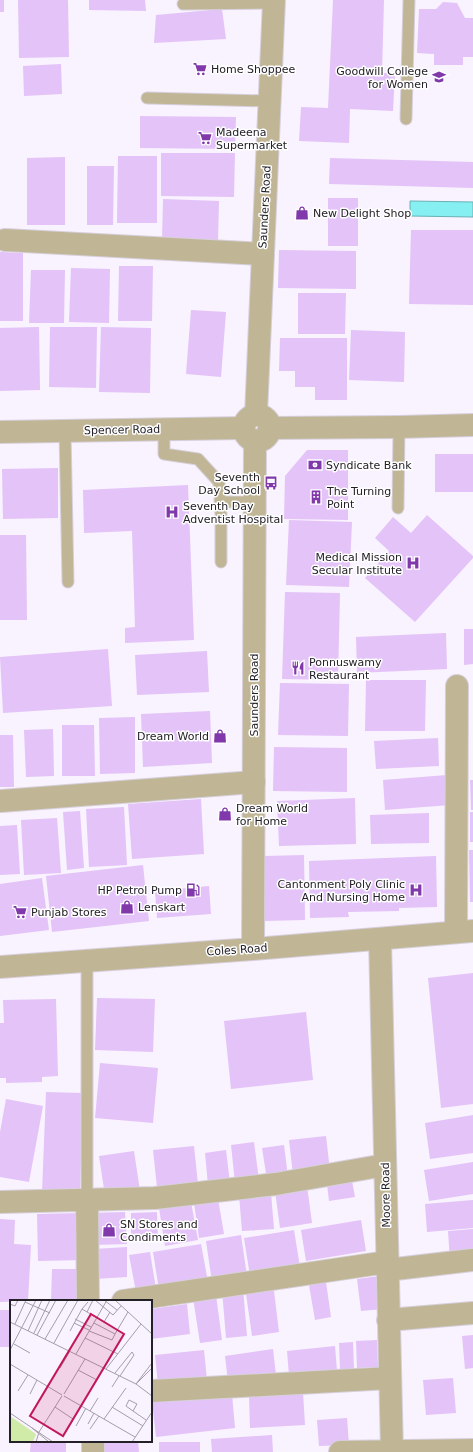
<svg xmlns="http://www.w3.org/2000/svg" width="473" height="1452" font-family="'DejaVu Sans',sans-serif">
	<rect width="100%" height="100%" fill="#f9f2ff"/>
	<path fill="#85eff2" stroke="#68b1b5" d="M 410,201 L 473,202 L 473,217 L 410,216 Z"/>
	<path fill="#e3c3f8" d="M 0,0 L 4,0 L 4,12 L 0,12 Z
		M 18,0 L 68,0 L 69,57 L 19,58 Z
		M 89,0 L 145,0 L 146,11 L 89,10 Z
		M 333,0 L 384,0 L 382,73 L 395,73 L 393,111 L 350,109 L 349,143 L 299,141 L 301,107 L 328,108 Z
		M 443,2 L 457,3 L 465,18 L 473,18 L 473,57 L 463,57 L 463,65 L 434,65 L 434,54 L 417,53 L 419,9 L 436,9 Z
		M 222,9 L 226,39 L 154,43 L 156,15 Z
		M 61,64 L 62,94 L 24,96 L 23,66 Z
		M 140,116 L 236,117 L 235,149 L 140,148 Z
		M 161,153 L 235,153 L 234,197 L 161,196 Z
		M 118,156 L 157,156 L 157,223 L 117,223 Z
		M 65,157 L 65,225 L 27,225 L 27,158 Z
		M 330,158 L 473,162 L 473,188 L 329,184 Z
		M 87,166 L 114,166 L 113,225 L 87,225 Z
		M 328,198 L 358,198 L 358,246 L 328,246 Z
		M 163,199 L 219,201 L 218,241 L 162,239 Z
		M 411,230 L 473,230 L 473,305 L 409,304 Z
		M 279,250 L 356,251 L 356,289 L 278,288 Z
		M 0,252 L 23,253 L 23,321 L 0,321 Z
		M 119,266 L 153,266 L 152,321 L 118,321 Z
		M 71,268 L 110,269 L 109,323 L 69,322 Z
		M 31,270 L 65,270 L 64,323 L 29,323 Z
		M 298,293 L 346,293 L 345,334 L 298,334 Z
		M 191,310 L 226,312 L 221,377 L 186,374 Z
		M 39,327 L 40,390 L 0,391 L 0,328 Z
		M 50,327 L 97,327 L 96,388 L 49,387 Z
		M 101,327 L 151,328 L 150,393 L 99,392 Z
		M 351,330 L 405,332 L 404,382 L 349,380 Z
		M 280,338 L 347,338 L 347,400 L 315,400 L 315,387 L 295,387 L 295,371 L 279,371 Z
		M 307,450 L 348,450 L 348,520 L 284,519 L 285,476 Z
		M 435,454 L 473,454 L 473,492 L 435,492 Z
		M 58,468 L 58,518 L 3,519 L 2,469 Z
		M 188,485 L 194,640 L 125,643 L 125,628 L 135,627 L 132,531 L 84,533 L 83,490 Z
		M 427,515 L 473,556 L 473,558 L 415,622 L 365,578 L 389,551 L 375,538 L 393,517 L 411,533 Z
		M 289,520 L 352,522 L 349,587 L 286,585 Z
		M 0,535 L 26,535 L 27,620 L 0,620 Z
		M 285,592 L 340,593 L 338,680 L 282,679 Z
		M 464,629 L 473,629 L 473,664 L 464,665 Z
		M 446,633 L 447,669 L 357,673 L 356,637 Z
		M 108,649 L 112,706 L 3,713 L 0,657 Z
		M 207,651 L 209,692 L 137,695 L 135,655 Z
		M 366,680 L 426,680 L 425,731 L 365,731 Z
		M 280,683 L 349,684 L 348,736 L 278,735 Z
		M 210,711 L 212,763 L 143,767 L 141,714 Z
		M 135,717 L 135,773 L 100,774 L 99,718 Z
		M 62,725 L 94,725 L 95,776 L 62,776 Z
		M 53,729 L 54,776 L 26,777 L 24,730 Z
		M 0,735 L 13,735 L 14,787 L 0,787 Z
		M 438,738 L 439,766 L 376,769 L 374,741 Z
		M 274,747 L 347,748 L 347,792 L 273,791 Z
		M 447,775 L 450,805 L 385,810 L 383,780 Z
		M 470,780 L 473,780 L 473,810 L 471,810 Z
		M 355,798 L 356,844 L 279,846 L 277,801 Z
		M 201,799 L 204,854 L 132,859 L 128,804 Z
		M 124,807 L 127,865 L 89,867 L 86,809 Z
		M 80,811 L 84,868 L 67,870 L 63,812 Z
		M 470,812 L 473,812 L 473,842 L 470,842 Z
		M 429,813 L 429,843 L 371,844 L 370,815 Z
		M 57,818 L 61,873 L 24,875 L 21,820 Z
		M 17,825 L 20,874 L 0,875 L 0,826 Z
		M 469,850 L 473,850 L 473,902 L 470,902 Z
		M 304,855 L 305,920 L 264,921 L 264,856 Z
		M 436,856 L 437,907 L 399,908 L 399,911 L 348,912 L 349,917 L 310,918 L 309,861 Z
		M 143,865 L 149,921 L 52,932 L 46,876 Z
		M 42,878 L 49,930 L 0,936 L 0,884 Z
		M 209,886 L 211,914 L 157,918 L 155,891 Z
		M 473,973 L 473,1104 L 441,1108 L 428,978 Z
		M 97,998 L 155,999 L 153,1052 L 95,1050 Z
		M 56,999 L 58,1076 L 42,1077 L 42,1082 L 6,1083 L 6,1078 L 0,1078 L 0,1023 L 4,1023 L 3,1000 Z
		M 306,1012 L 313,1080 L 231,1089 L 224,1021 Z
		M 100,1063 L 158,1068 L 153,1123 L 95,1118 Z
		M 46,1092 L 83,1093 L 80,1193 L 42,1192 Z
		M 6,1099 L 43,1106 L 29,1182 L 0,1177 L 0,1132 Z
		M 473,1115 L 473,1153 L 430,1159 L 425,1123 Z
		M 326,1136 L 330,1171 L 293,1175 L 289,1140 Z
		M 254,1142 L 259,1180 L 235,1183 L 231,1145 Z
		M 284,1145 L 288,1177 L 267,1180 L 262,1148 Z
		M 194,1146 L 198,1184 L 157,1187 L 153,1150 Z
		M 226,1150 L 230,1183 L 208,1185 L 205,1153 Z
		M 134,1151 L 140,1191 L 105,1196 L 99,1156 Z
		M 473,1162 L 473,1194 L 429,1201 L 424,1170 Z
		M 352,1181 L 355,1197 L 329,1201 L 327,1184 Z
		M 307,1186 L 312,1223 L 280,1228 L 275,1191 Z
		M 271,1193 L 274,1229 L 242,1231 L 239,1195 Z
		M 218,1199 L 224,1234 L 199,1238 L 194,1203 Z
		M 473,1200 L 473,1228 L 427,1232 L 425,1204 Z
		M 191,1202 L 198,1240 L 165,1246 L 159,1208 Z
		M 125,1212 L 127,1244 L 93,1245 L 91,1213 Z
		M 157,1212 L 158,1241 L 131,1242 L 131,1213 Z
		M 83,1213 L 84,1260 L 38,1261 L 37,1214 Z
		M 0,1219 L 15,1220 L 14,1244 L 31,1245 L 28,1301 L 0,1302 Z
		M 361,1220 L 366,1251 L 306,1261 L 301,1230 Z
		M 473,1229 L 473,1259 L 450,1261 L 448,1231 Z
		M 294,1230 L 300,1267 L 250,1276 L 244,1238 Z
		M 241,1235 L 247,1276 L 212,1282 L 206,1241 Z
		M 201,1244 L 208,1282 L 159,1290 L 153,1252 Z
		M 127,1247 L 127,1277 L 95,1279 L 94,1249 Z
		M 150,1252 L 156,1289 L 136,1292 L 129,1255 Z
		M 52,1269 L 80,1269 L 79,1301 L 51,1301 Z
		M 379,1276 L 383,1309 L 361,1311 L 357,1279 Z
		M 326,1282 L 331,1317 L 315,1320 L 309,1285 Z
		M 273,1283 L 279,1332 L 252,1336 L 245,1287 Z
		M 243,1288 L 247,1336 L 226,1338 L 222,1290 Z
		M 216,1295 L 222,1340 L 200,1343 L 193,1298 Z
		M 187,1304 L 190,1334 L 151,1339 L 151,1309 Z
		M 0,1310 L 11,1310 L 11,1347 L 0,1347 Z
		M 473,1335 L 473,1368 L 465,1369 L 462,1336 Z
		M 377,1340 L 378,1367 L 357,1368 L 356,1341 Z
		M 353,1342 L 354,1369 L 340,1369 L 339,1343 Z
		M 335,1346 L 337,1371 L 289,1375 L 287,1351 Z
		M 273,1349 L 276,1375 L 228,1382 L 225,1356 Z
		M 204,1350 L 207,1380 L 158,1385 L 155,1355 Z
		M 453,1378 L 456,1413 L 426,1415 L 423,1380 Z
		M 303,1392 L 305,1425 L 250,1428 L 249,1395 Z
		M 232,1394 L 235,1428 L 156,1437 L 152,1402 Z
		M 347,1418 L 349,1445 L 319,1446 L 317,1420 Z
		M 272,1435 L 273,1452 L 212,1452 L 211,1439 Z
		M 31,1441 L 66,1441 L 66,1452 L 30,1452 Z
		M 98,1441 L 138,1441 L 139,1452 L 99,1452 Z
		M 159,1442 L 200,1442 L 200,1452 L 159,1452 Z"/>
	<g fill="none" stroke-linecap="round" stroke-linejoin="round">
		<g stroke="#d7d0dc" stroke-width="13">
			<path id="service" d="M 183,4 L 274,3
				M 147,98 L 270,101
				M 406,119 L 409,0
				M 164,429 L 164,454 L 198,459 L 219,482 L 221,515 L 221,562
				M 65,431 L 68,582
				M 221,502 L 255,502
				M 398,508 L 399,427
				M 87,1200 L 87,962"/>
		</g>
		<g stroke="#d7d0dc" stroke-width="24">
			<path id="minor" d="M 5,240 L 263,254
				M 269,428 L 399,427 L 473,425
				M 0,432 L 244,428
				M 1,801 L 254,782
				M 456,932 L 457,686
				M 380,939 L 392,1452
				M 87,1200 L 88,1301
				M 0,1202 L 155,1198 L 276,1184 L 385,1165
				M 387,1270 L 473,1260
				M 123,1301 L 387,1262
				M 388,1320 L 473,1313
				M 151,1391 L 390,1378
				M 93,1441 L 93,1452
				M 340,1452 L 473,1450"/>
		</g>
		<g stroke="#d7d0dc" stroke-width="24">
			<path id="tertiary" d="M 256,415 L 274,0
				M244 428a13 13 0 1 1 26 0a13 13 0 1 1-26 0Z
				M 253,949 L 255,440
				M 0,967 L 253,949 L 473,931"/>
		</g>
		<use href="#service" stroke="#c0b696" stroke-width="11"/>
		<use href="#minor" stroke="#c0b696" stroke-width="22"/>
		<use href="#tertiary" stroke="#c0b696" stroke-width="22"/>
	</g>
	<defs>
		<g id="supermarket-bare" transform="scale(1.08)"><path d="M-6-5.5h2.5l.6 2H6L4.5 2H-2.5L-4.4-4H-6ZM-1.5 3.2a1.3 1.3 0 1 0 .1 0ZM3 3.2a1.3 1.3 0 1 0 .1 0Z" fill="#8038ab" stroke="#fff" stroke-width="2.5" paint-order="stroke"/></g>
		<g id="university-bare" transform="scale(1.08)"><path d="M0-5L7-2L0 1L-7-2ZM-4 1L0 2.5L4 1V4Q0 6-4 4Z" fill="#8038ab" stroke="#fff" stroke-width="2.5" paint-order="stroke"/></g>
		<g id="shop-bare" transform="scale(1.08)"><path d="M-5-2.5h2.3a2.7 3.5 0 0 1 5.4 0H5L5.5 6h-11ZM-1.5-2.5h3a1.5 2.3 0 0 0-3 0Z" fill="#8038ab" stroke="#fff" stroke-width="2.5" paint-order="stroke"/></g>
		<g id="bank-bare" transform="scale(1.08)"><path d="M-6-4H6V4H-6ZM0-2.3a2.3 2.3 0 1 0 0 4.6a2.3 2.3 0 1 0 0-4.6Z" fill="#8038ab" stroke="#fff" stroke-width="2.5" paint-order="stroke"/></g>
		<g id="bus-bare" transform="scale(1.08)"><path d="M-5-6H5V4H4V6H2V4H-2V6H-4V4H-5ZM-3.5-4V0h7V-4ZM-3.5 1.2v1.5H-2V1.2ZM2 1.2v1.5H3.5V1.2Z" fill="#8038ab" stroke="#fff" stroke-width="2.5" paint-order="stroke"/></g>
		<g id="building-bare" transform="scale(1.08)"><path d="M-4-6H4V6H1V3H-1V6H-4ZM-2.5-4.3h1.7v1.8h-1.7ZM.8-4.3h1.7v1.8H.8ZM-2.5-1h1.7V.8h-1.7ZM.8-1h1.7V.8H.8Z" fill="#8038ab" stroke="#fff" stroke-width="2.5" paint-order="stroke"/></g>
		<g id="hospital-bare" transform="scale(1.08)"><path d="M-5-5h3v3.5h4V-5h3V5h-3V1.5h-4V5h-3Z" fill="#8038ab" stroke="#fff" stroke-width="2.5" paint-order="stroke"/></g>
		<g id="restaurant-bare" transform="scale(1.08)"><path d="M-5-6h1v4h1v-4h1v4h1v-4h1v5L-1.5 .5V6h-2V.5L-5-1ZM5-6V6H3V1.5H1.5Q1.5-4 5-6Z" fill="#8038ab" stroke="#fff" stroke-width="2.5" paint-order="stroke"/></g>
		<g id="fuel-bare" transform="scale(1.08)"><path d="M-5.5-6h7V0h2V4h1.3V-2.5L3-4.5l.8-.8L6-3V5H2.5V1h-1V6h-7ZM-4.2-4.7v3.2H.2V-4.7Z" fill="#8038ab" stroke="#fff" stroke-width="2.5" paint-order="stroke"/></g>
	</defs>
	<g fill-rule="evenodd">
		<use href="#supermarket-bare" x="200" y="69"/>
		<use href="#university-bare" x="439" y="77"/>
		<use href="#supermarket-bare" x="205" y="138"/>
		<use href="#shop-bare" x="302" y="213"/>
		<use href="#bank-bare" x="315" y="465"/>
		<use href="#bus-bare" x="271" y="483"/>
		<use href="#building-bare" x="316" y="497"/>
		<use href="#hospital-bare" x="172" y="512"/>
		<use href="#hospital-bare" x="413" y="563"/>
		<use href="#restaurant-bare" x="298" y="668"/>
		<use href="#shop-bare" x="220" y="736"/>
		<use href="#shop-bare" x="225" y="814"/>
		<use href="#fuel-bare" x="193" y="890"/>
		<use href="#hospital-bare" x="416" y="890"/>
		<use href="#shop-bare" x="127" y="907"/>
		<use href="#supermarket-bare" x="20" y="912"/>
		<use href="#shop-bare" x="109" y="1230"/>
	</g>
	<g text-anchor="middle" dominant-baseline="central" stroke-width="3" stroke-linejoin="round" paint-order="stroke">
		<g font-size="11" fill="#242027" stroke="#fff" text-anchor="start">
			<text x="211" y="69">Home Shoppee</text>
			<text x="428" y="71" text-anchor="end">Goodwill College<tspan x="428" dy="13">for Women</tspan></text>
			<text x="216" y="132">Madeena<tspan x="216" dy="13">Supermarket</tspan></text>
			<text x="313" y="213">New Delight Shop</text>
			<text x="326" y="465">Syndicate Bank</text>
			<text x="260" y="477" text-anchor="end">Seventh<tspan x="260" dy="13">Day School</tspan></text>
			<text x="327" y="491">The Turning<tspan x="327" dy="13">Point</tspan></text>
			<text x="183" y="506">Seventh Day<tspan x="183" dy="13">Adventist Hospital</tspan></text>
			<text x="402" y="557" text-anchor="end">Medical Mission<tspan x="402" dy="13">Secular Institute</tspan></text>
			<text x="309" y="662">Ponnuswamy<tspan x="309" dy="13">Restaurant</tspan></text>
			<text x="209" y="736" text-anchor="end">Dream World</text>
			<text x="236" y="808">Dream World<tspan x="236" dy="13">for Home</tspan></text>
			<text x="405" y="884" text-anchor="end">Cantonment Poly Clinic<tspan x="405" dy="13">And Nursing Home</tspan></text>
			<text x="182" y="890" text-anchor="end">HP Petrol Pump</text>
			<text x="138" y="907">Lenskart</text>
			<text x="31" y="912">Punjab Stores</text>
			<text x="120" y="1224">SN Stores and<tspan x="120" dy="13">Condiments</tspan></text>
		</g>
		<g font-size="11" fill="#242027" stroke="#fff">
			<text transform="translate(265 207) rotate(-87)">Saunders Road</text>
			<text transform="translate(122 430) rotate(-1)">Spencer Road</text>
			<text transform="translate(254 695) rotate(-90)">Saunders Road</text>
			<text transform="translate(237 950) rotate(-4)">Coles Road</text>
			<text transform="translate(386 1195) rotate(-91)">Moore Road</text>
		</g>
	</g>
	<g transform="translate(10 1300)">
		<rect width="142" height="142" fill="#f9f2ff"/>
		<path d="M 0,116 L 26,134 L 23,142 L 0,142 Z" fill="#cfeba7"/>
		<path fill="none" stroke="#a49ea9" stroke-width="1" d="M 85,0 L 103,15 L 111,6M 94,0 L 107,10M 105,0 L 142,34M 15,2 L 40,13M 78,2 L 72,9 L 94,22 L 100,12M 0,4 L 5,6 L 8,0M 77,12 L 83,0M 65,19 L 81,27M 0,22 L 126,84 L 142,96M 64,23 L 79,30M 84,23 L 105,34 L 118,12M 5,24 L 16,0M 18,31 L 32,0M 60,31 L 72,9M 79,31 L 102,40 L 105,34M 24,33 L 40,0M 27,35 L 46,0M 75,38 L 108,54M 35,39 L 58,0M 44,43 L 68,0M 4,44 L 20,53M 0,50 L 26,0M 66,54 L 97,0M 0,64 L 52,95M 50,68 L 60,51M 96,69 L 131,24M 68,70 L 87,80M 105,73 L 122,52 L 124,55 L 110,76M 126,84 L 142,63M 126,84 L 142,68M 102,87 L 109,76M 8,91 L 18,75M 20,94 L 27,80M 54,94 L 75,59M 54,96 L 125,137M 45,107 L 63,119M 102,107 L 133,126M 80,111 L 88,98M 123,111 L 116,106 L 119,100 L 127,104 L 123,111 L 136,120M 0,113 L 43,142M 94,119 L 116,88M 78,124 L 84,113M 66,126 L 76,108M 22,128 L 39,142M 80,129 L 89,116M 26,142 L 29,132 L 52,96M 122,142 L 142,112"/>
		<path fill="#c2185b" fill-opacity="0.15" stroke="#c2185b" stroke-width="2" d="M 81,14 L 114,34 L 53,136 L 20,116 Z"/>
		<rect width="142" height="142" fill="none" stroke="#242027" stroke-width="2"/>
	</g>
</svg>
